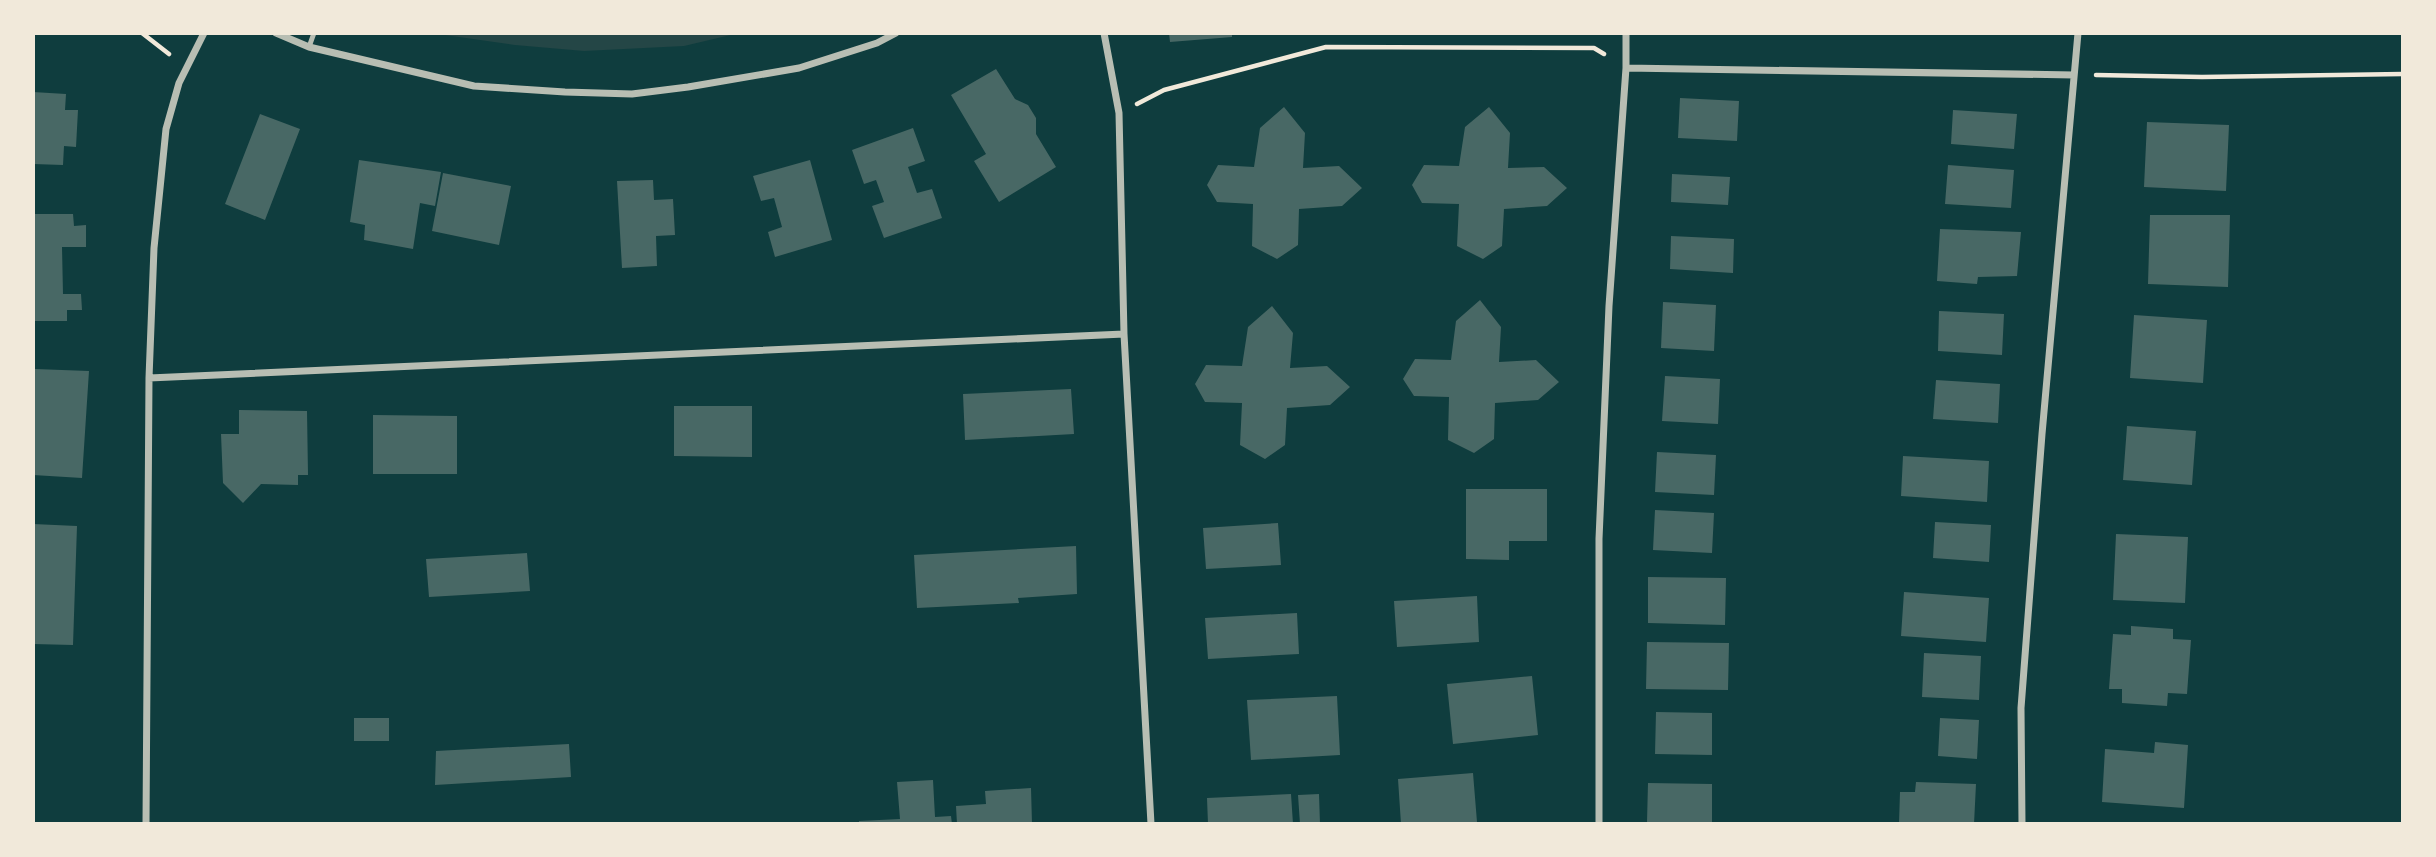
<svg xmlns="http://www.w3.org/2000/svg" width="2436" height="857" font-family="'IBM Plex Sans',sans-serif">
	<rect width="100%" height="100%" fill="#0f3d3e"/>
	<path fill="#244646" d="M 431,33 L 739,33 L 684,46 L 584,51 L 515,45 Z"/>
	<path fill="#486865" d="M 1169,33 L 1232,33 L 1232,37 L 1170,42 Z
		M 996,69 L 1015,99 L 1028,105 L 1036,118 L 1036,134 L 1056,167 L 999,202 L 974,161 L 986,154 L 951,95 Z
		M 33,92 L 66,94 L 65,110 L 78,110 L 76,147 L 64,146 L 63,165 L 33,164 Z
		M 1680,98 L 1739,101 L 1737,141 L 1678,138 Z
		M 1284,107 L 1305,133 L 1303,168 L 1339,166 L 1362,188 L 1342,206 L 1299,209 L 1298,245 L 1277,259 L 1252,246 L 1253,204 L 1217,202 L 1207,185 L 1218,165 L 1254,167 L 1260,128 Z
		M 1489,107 L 1510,133 L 1508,168 L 1544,167 L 1567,188 L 1547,206 L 1504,209 L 1502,246 L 1483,259 L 1457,246 L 1459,204 L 1422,203 L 1412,185 L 1424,165 L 1459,166 L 1465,127 Z
		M 1953,110 L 2017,114 L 2014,149 L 1951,144 Z
		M 260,114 L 300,129 L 265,220 L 225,204 Z
		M 2147,122 L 2229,125 L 2226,191 L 2144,187 Z
		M 913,128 L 925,161 L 908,167 L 917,193 L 932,189 L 942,218 L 884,238 L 872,206 L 884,202 L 876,180 L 864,184 L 852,150 Z
		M 359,160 L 441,172 L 435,206 L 420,203 L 413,249 L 364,240 L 365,225 L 350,222 Z
		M 810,160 L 832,240 L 775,257 L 768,232 L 782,227 L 774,198 L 761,201 L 753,176 Z
		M 1948,165 L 2014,170 L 2011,208 L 1945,204 Z
		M 443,173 L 511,186 L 499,245 L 432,231 Z
		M 1672,174 L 1730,177 L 1728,205 L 1671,202 Z
		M 653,180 L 654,200 L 673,199 L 675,235 L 656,236 L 657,266 L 622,268 L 617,181 Z
		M 33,214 L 73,214 L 74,226 L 86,225 L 86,247 L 62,247 L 63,294 L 81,294 L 82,310 L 67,310 L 67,321 L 33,321 Z
		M 2150,215 L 2230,215 L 2228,287 L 2148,284 Z
		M 1940,229 L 2021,232 L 2017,276 L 1978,277 L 1977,284 L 1937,281 Z
		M 1671,236 L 1734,239 L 1733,273 L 1670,269 Z
		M 1480,300 L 1501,327 L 1499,362 L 1536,360 L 1559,382 L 1538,400 L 1495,403 L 1494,439 L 1474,453 L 1448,440 L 1449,397 L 1414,396 L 1403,379 L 1415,359 L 1451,360 L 1456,321 Z
		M 1663,302 L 1716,305 L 1714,351 L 1661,348 Z
		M 1272,306 L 1293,333 L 1290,368 L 1327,366 L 1350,387 L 1330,405 L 1287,408 L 1285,445 L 1265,459 L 1240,445 L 1242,403 L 1205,402 L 1195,384 L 1206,365 L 1242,366 L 1248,327 Z
		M 1939,311 L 2004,314 L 2002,355 L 1938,351 Z
		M 2134,315 L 2207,320 L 2203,383 L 2130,378 Z
		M 35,369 L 89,371 L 82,478 L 33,475 Z
		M 1665,376 L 1720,379 L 1718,424 L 1662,421 Z
		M 1936,380 L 2000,384 L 1998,423 L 1933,419 Z
		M 1071,389 L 1074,434 L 965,440 L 963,394 Z
		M 674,406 L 752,406 L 752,457 L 674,456 Z
		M 239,410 L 307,411 L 308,475 L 298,475 L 298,485 L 261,484 L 243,503 L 223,483 L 221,434 L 239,434 Z
		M 373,415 L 457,416 L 457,474 L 373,474 Z
		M 2127,426 L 2196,431 L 2192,485 L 2123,480 Z
		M 1657,452 L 1716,455 L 1714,495 L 1655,492 Z
		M 1903,456 L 1989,461 L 1987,502 L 1901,496 Z
		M 1466,489 L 1547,489 L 1547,541 L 1509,541 L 1509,560 L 1466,559 Z
		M 1655,510 L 1714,513 L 1712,553 L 1653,550 Z
		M 1935,522 L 1991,525 L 1989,562 L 1933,558 Z
		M 1278,523 L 1281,565 L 1206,569 L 1203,528 Z
		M 33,524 L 77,526 L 73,645 L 33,644 Z
		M 2116,534 L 2188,537 L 2185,603 L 2113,600 Z
		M 1076,546 L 1077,594 L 1018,598 L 1019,603 L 917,608 L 914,555 Z
		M 527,553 L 530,591 L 429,597 L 426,559 Z
		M 1648,577 L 1726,578 L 1725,625 L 1648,623 Z
		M 1904,592 L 1989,598 L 1986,642 L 1901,636 Z
		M 1477,596 L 1479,642 L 1397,647 L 1394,601 Z
		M 1297,613 L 1299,654 L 1208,659 L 1205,618 Z
		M 2131,626 L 2173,629 L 2173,639 L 2191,640 L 2187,694 L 2168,693 L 2167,706 L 2122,703 L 2122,689 L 2109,689 L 2113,634 L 2131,635 Z
		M 1647,642 L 1729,643 L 1728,690 L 1646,689 Z
		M 1924,653 L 1981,656 L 1979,700 L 1922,697 Z
		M 1532,676 L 1538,735 L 1453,744 L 1447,684 Z
		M 1337,696 L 1340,755 L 1251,760 L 1247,700 Z
		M 1656,712 L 1712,713 L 1712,755 L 1655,754 Z
		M 354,718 L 389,718 L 389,741 L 354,741 Z
		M 1940,718 L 1979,720 L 1977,759 L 1938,756 Z
		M 2155,742 L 2188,745 L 2184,808 L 2102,802 L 2105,749 L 2154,753 Z
		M 569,744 L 571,777 L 435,785 L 436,751 Z
		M 1473,773 L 1477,822 L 1401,824 L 1398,779 Z
		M 933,780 L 935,817 L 951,816 L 952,824 L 859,824 L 859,821 L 900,819 L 897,782 Z
		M 1916,782 L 1976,784 L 1974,824 L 1899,824 L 1900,792 L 1915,792 Z
		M 1648,783 L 1712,784 L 1712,822 L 1647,822 Z
		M 1031,788 L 1032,824 L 957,824 L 956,806 L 986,804 L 985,791 Z
		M 1291,794 L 1293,824 L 1208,824 L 1207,798 Z
		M 1319,794 L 1320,824 L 1300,824 L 1298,795 Z"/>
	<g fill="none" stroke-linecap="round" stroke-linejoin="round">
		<path stroke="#f1e9da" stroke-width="4.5" d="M 142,33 L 169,54
			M 2096,75 L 2202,77 L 2403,74
			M 1137,104 L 1164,90 L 1326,47 L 1594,48 L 1604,54"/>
		<path stroke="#b8beb3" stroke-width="5" d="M 309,47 L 314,33"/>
		<path stroke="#b8beb3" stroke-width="7" d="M 276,33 L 309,47 L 474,86 L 565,92 L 632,94 L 688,87 L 799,68 L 877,43 L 896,33
			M 1104,33 L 1119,113 L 1124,334 L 1151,824
			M 1626,68 L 2074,75
			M 149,378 L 1124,334
			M 146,824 L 149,378 L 154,248 L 166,129 L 179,83 L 204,33
			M 1599,824 L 1599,539 L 1609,306 L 1626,68 L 1626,33
			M 2022,824 L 2021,708 L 2042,434 L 2078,33"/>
	</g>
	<rect width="2436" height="857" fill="none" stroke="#f1e9da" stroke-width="70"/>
</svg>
